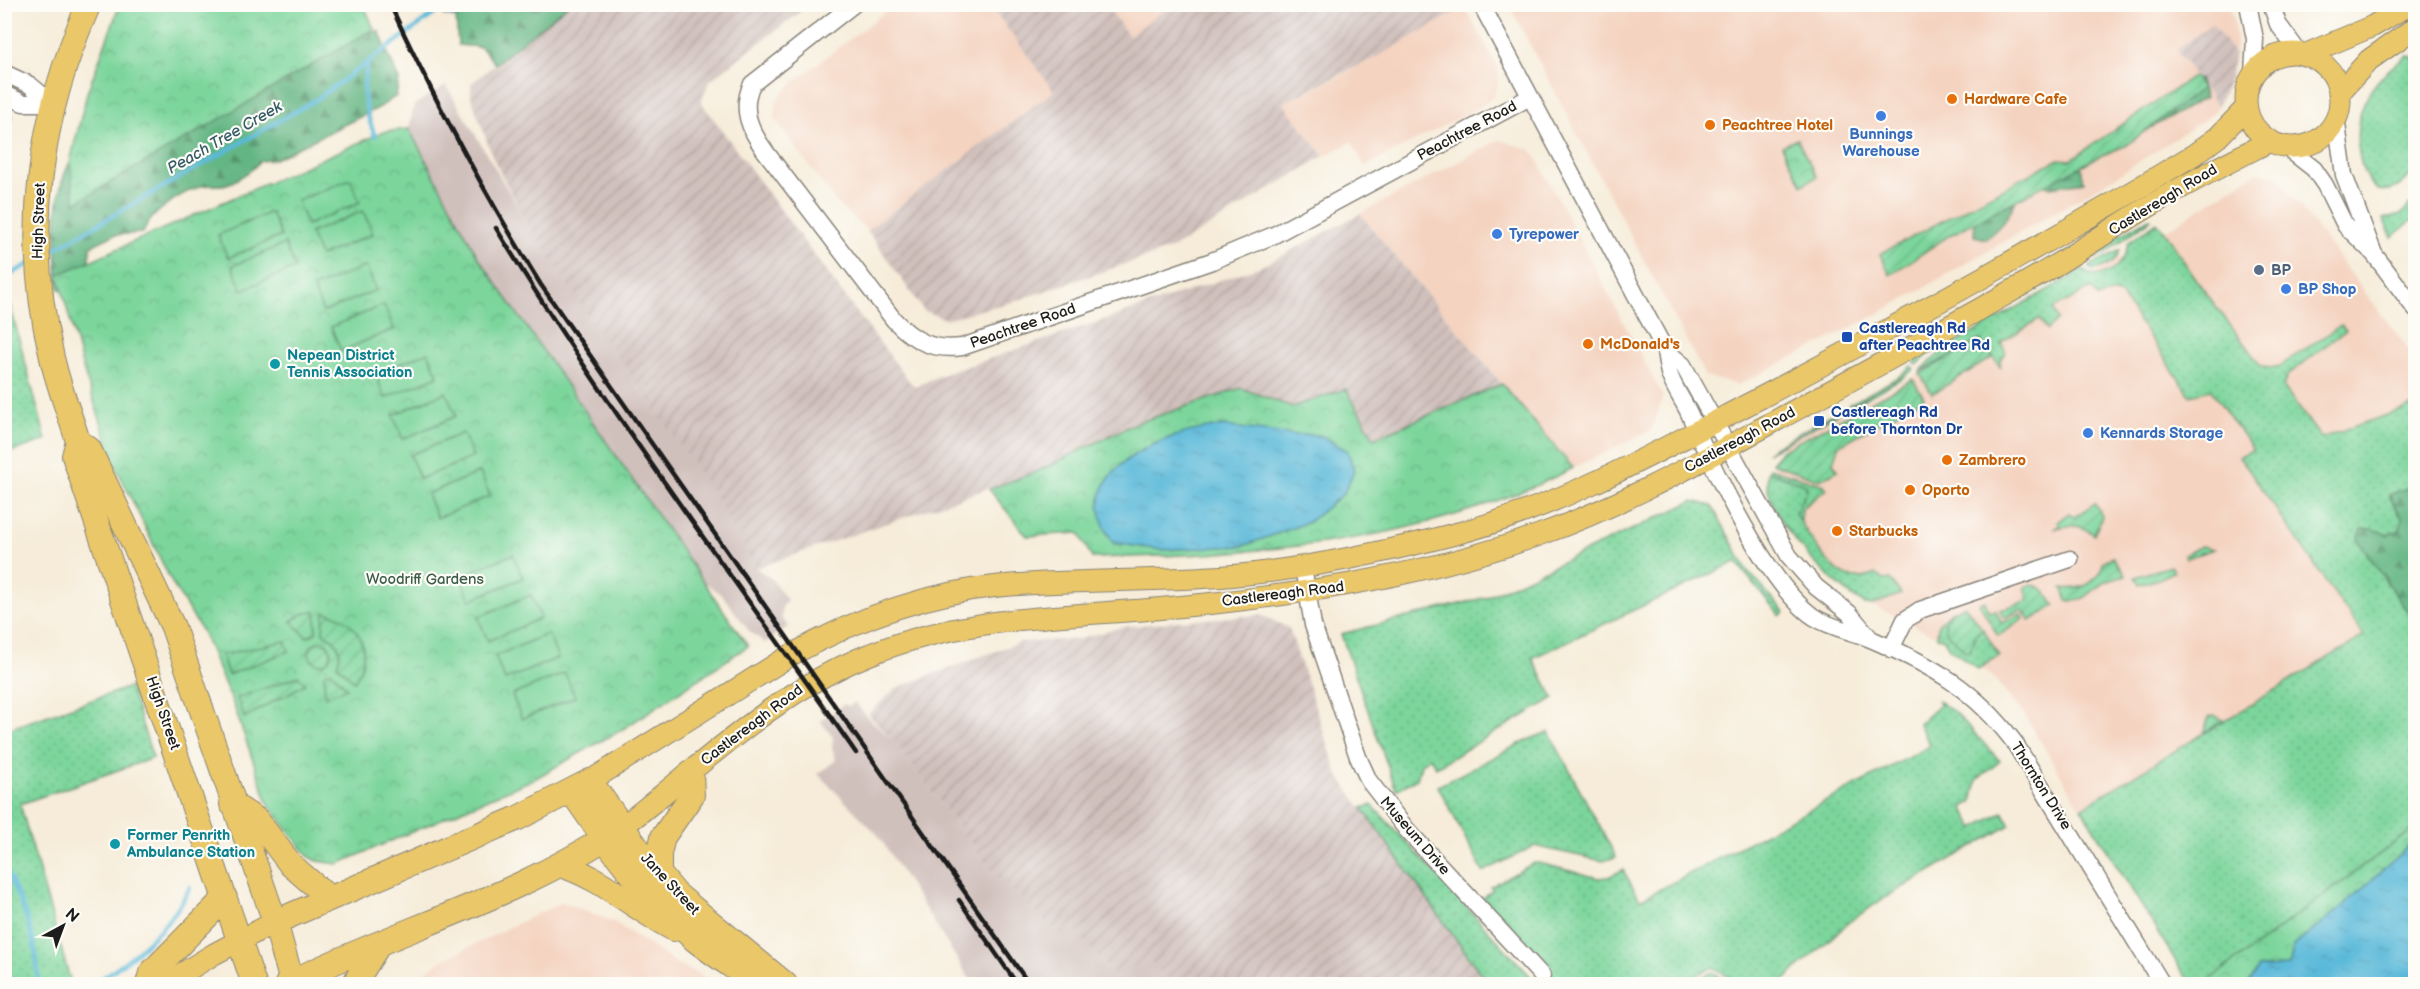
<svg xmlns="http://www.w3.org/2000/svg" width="2420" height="989" font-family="'Balsamiq Sans',sans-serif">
	<defs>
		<pattern id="industrial-furrows" width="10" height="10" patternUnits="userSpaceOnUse" patternTransform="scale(1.5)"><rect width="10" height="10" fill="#d0c0bc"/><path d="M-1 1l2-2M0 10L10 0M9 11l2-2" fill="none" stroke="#b2a4a1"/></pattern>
		<pattern id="grass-dots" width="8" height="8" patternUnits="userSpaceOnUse" patternTransform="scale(1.5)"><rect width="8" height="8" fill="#7bd59b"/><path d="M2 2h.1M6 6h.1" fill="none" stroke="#6ab685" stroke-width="1.8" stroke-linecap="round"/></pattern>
		<pattern id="forest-firs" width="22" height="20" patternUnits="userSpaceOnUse" patternTransform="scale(1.5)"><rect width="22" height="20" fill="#64b683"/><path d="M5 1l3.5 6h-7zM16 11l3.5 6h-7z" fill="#52936a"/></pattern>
		<pattern id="park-crowns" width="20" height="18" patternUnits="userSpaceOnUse" patternTransform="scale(1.5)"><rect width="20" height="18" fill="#7bd59b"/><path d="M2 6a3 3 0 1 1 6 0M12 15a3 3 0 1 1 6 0" fill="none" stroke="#6ab685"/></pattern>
		<pattern id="garden-furrows" width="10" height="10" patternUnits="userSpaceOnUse" patternTransform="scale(1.5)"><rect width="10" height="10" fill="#7bd59b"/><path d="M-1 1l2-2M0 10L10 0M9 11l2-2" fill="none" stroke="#6ab685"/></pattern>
		<pattern id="water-ripples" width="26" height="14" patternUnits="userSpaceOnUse" patternTransform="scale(1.5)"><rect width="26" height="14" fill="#5ab9d9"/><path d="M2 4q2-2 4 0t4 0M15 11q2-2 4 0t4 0" fill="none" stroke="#4e9eba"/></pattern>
	</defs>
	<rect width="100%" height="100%" fill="#fdfcf7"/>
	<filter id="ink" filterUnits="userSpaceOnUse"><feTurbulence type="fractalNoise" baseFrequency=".0167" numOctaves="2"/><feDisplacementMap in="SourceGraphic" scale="12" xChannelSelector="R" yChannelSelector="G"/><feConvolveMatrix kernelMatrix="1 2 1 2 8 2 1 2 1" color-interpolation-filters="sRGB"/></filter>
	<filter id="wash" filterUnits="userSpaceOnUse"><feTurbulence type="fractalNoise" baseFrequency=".008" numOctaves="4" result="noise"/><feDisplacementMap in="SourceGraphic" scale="24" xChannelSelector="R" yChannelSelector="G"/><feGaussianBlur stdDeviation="1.35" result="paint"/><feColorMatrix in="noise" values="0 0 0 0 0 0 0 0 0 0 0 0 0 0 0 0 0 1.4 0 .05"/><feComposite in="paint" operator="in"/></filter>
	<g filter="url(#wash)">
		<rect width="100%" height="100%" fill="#f6ecd9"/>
		<path fill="#f4d3c0" d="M 894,5 L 990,5 L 1055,91 L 867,230 L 837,204 L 775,119 L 777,99 L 795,81 Z
			M 1106,5 L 1171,5 L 1129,36 Z
			M 1509,5 L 2229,5 L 2234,19 L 2236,44 L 2235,54 L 2212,24 L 2193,75 L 2217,106 L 2214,113 L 2109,181 L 1873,317 L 1738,385 L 1705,376 Z
			M 1465,7 L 1498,68 L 1498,83 L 1493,97 L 1480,107 L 1365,167 L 1352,142 L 1324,156 L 1282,103 L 1337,78 Z
			M 1499,140 L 1532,150 L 1663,397 L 1652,430 L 1573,468 L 1360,214 Z
			M 2257,172 L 2277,176 L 2415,358 L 2415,405 L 2292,448 L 2244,462 L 2364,636 L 2081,808 L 2023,713 L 1992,676 L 1947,641 L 1867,603 L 1803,549 L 1767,490 L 1778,454 L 1785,450 L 1781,445 L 1932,367 L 2148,242 Z
			M 562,902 L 614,922 L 676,963 L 718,984 L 405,984 L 445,959 Z"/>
		<path fill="url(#industrial-furrows)" d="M 568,5 L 809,5 L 709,81 L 701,102 L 854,309 L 910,382 L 916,387 L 936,377 L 1262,266 L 1360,214 L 1502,384 L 1373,438 L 1346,389 L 1292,407 L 1241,388 L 1134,424 L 1036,472 L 756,568 L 650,403 L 543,255 L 493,158 L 471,97 L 471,84 Z
			M 1464,5 L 1465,7 L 1382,54 L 1283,103 L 1324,156 L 1173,248 L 1012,302 L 946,319 L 924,311 L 867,230 L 1054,91 L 990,5 L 1106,5 L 1129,36 L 1171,5 Z
			M 2212,24 L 2235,54 L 2230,78 L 2217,106 L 2176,50 Z
			M 1261,615 L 1289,628 L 1338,775 L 1488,984 L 1169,984 L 1146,957 L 1117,979 L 1070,926 L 1059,936 L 990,869 L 891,738 L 868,714 L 896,688 L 1020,642 L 1079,639 L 1122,627 L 1180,621 Z"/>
		<path fill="#d0c0bc" d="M 446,85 L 531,229 L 606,342 L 710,487 L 756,568 L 771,578 L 787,600 L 782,607 L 782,619 L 789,626 L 765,643 L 749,631 L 723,596 L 699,578 L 478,257 L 409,129 L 414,105 Z
			M 855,702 L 865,715 L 891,738 L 990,869 L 1059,936 L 1070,926 L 1117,979 L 1146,957 L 1169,984 L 973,984 L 878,835 L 818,774 L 836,760 L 832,748 L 833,737 L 820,721 L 844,704 L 848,706 Z"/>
		<path fill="url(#grass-dots)" stroke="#4c785c" stroke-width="1.5" d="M 2407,56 L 2415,57 L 2415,168 C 2406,183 2395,193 2377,190 C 2365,180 2362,169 2359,153 C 2351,110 2372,79 2407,56 Z
			M 5,108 L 12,115 L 5,151 Z
			M 2415,200 L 2415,221 L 2411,221 L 2392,237 L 2383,219 L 2401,214 Z
			M 2149,218 L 2151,219 L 2105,253 L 2076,267 L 1940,345 L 1917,365 L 1914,362 L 1937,343 Z
			M 2156,223 L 2164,230 L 2194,277 L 2261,366 L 2269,368 L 2280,366 L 2341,325 L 2346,330 L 2288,375 L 2283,386 L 2321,438 L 2415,405 L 2415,485 L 2389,496 L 2402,518 L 2400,530 L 2388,535 L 2373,529 L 2358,540 L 2415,623 L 2415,828 L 2204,984 L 2190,984 L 2081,808 L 2364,636 L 2239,456 L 2253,450 L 2211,390 L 2190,395 L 2120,294 L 2110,293 L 2098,298 L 2091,288 L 2053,309 L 2058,320 L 2047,330 L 2039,319 L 2001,342 L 2006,353 L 2000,361 L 2001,368 L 1980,340 L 1919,372 L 1939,354 L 1959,341 L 2082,270 C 2104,284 2125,265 2128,243 Z
			M 2120,250 C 2116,264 2107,267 2093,270 L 2088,267 Z
			M 5,301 L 10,305 L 46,440 L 5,454 Z
			M 1911,366 L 1914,369 L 1902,378 L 1767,453 L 1774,447 L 1900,376 Z
			M 1768,471 L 1805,484 L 1807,491 L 1795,513 C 1812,538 1837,594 1875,574 L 1884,580 L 1890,579 L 1901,594 L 1873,605 L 1865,604 C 1831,585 1758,513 1768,471 Z
			M 1693,501 L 1712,506 L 1747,570 L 1784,612 L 1780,616 L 1736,562 L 1532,658 L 1554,698 L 1436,767 L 1430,757 L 1421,764 L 1417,779 L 1396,790 L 1341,634 L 1487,597 Z
			M 1950,612 L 1945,623 L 1974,642 L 1976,634 L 1983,629 L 1999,656 L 1978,669 L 1949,648 L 1943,638 L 1937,637 L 1938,624 Z
			M 130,687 L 153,758 L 20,804 L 71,983 L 5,984 L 5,730 Z
			M 1937,700 L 1957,714 L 2000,761 L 1977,780 L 1972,802 L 1963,807 L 1974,828 L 2003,812 L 2010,825 L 1886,897 L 1849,922 L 1780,984 L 1740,984 L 1713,967 L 1680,984 L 1560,984 L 1483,898 L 1493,889 L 1490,887 L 1534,863 L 1539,863 L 1598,878 L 1608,877 L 1623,870 L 1640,900 L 1930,746 L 1919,724 L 1940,704 Z
			M 1549,732 L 1616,857 L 1603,861 L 1534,846 L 1483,872 L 1438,786 L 1527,740 Z
			M 1372,805 L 1534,980 L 1529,984 L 1488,984 L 1362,808 Z"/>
		<path fill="url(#forest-firs)" stroke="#406950" stroke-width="1.5" d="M 496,4 L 568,5 L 495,64 L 481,47 L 458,45 L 456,18 L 473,5 L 493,8 Z
			M 379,31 L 399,80 L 396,96 L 380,107 L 275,159 L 260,161 C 254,169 235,182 227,184 C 218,187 207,183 199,187 C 179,194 150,213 143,233 L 114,235 L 91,246 L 86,277 L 69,292 L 58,289 C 56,248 49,179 80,149 L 363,33 Z
			M 2199,78 L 2205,98 L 2145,131 L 2113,138 L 2111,134 L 2116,128 Z
			M 2054,162 L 2081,167 L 2084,182 L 2050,187 L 2035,179 Z
			M 2015,203 L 2004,222 L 1986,239 L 1974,236 L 1976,205 L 1995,209 Z
			M 2415,485 L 2416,485 L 2415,623 L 2358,540 L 2362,529 L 2373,529 L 2388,535 L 2400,530 L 2402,518 L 2389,495 Z"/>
		<path fill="url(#park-crowns)" stroke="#4c785c" stroke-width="1.5" d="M 120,4 L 364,5 L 374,29 L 75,203 L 70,162 L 87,93 Z
			M 409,129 L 478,257 L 748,646 L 626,727 L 536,778 L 338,864 L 317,861 L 308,856 L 269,806 L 234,706 L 202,631 L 173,585 L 116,467 L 84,372 L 58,275 L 383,132 Z
			M 1797,139 L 1817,177 L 1802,185 L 1782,146 Z
			M 1502,384 L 1573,468 C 1421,546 1259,554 1092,558 L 1079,533 L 1027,536 L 989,489 L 1036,472 L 1134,424 L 1241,388 L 1292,407 L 1346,389 L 1374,438 Z
			M 2415,828 L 2415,984 L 2204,984 Z
			M 1712,972 L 1731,984 L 1690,984 Z"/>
		<path fill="url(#garden-furrows)" stroke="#4c785c" stroke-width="1.5" d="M 2194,76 L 2202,88 L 2125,146 L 2100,156 L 1950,235 L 1890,275 L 1880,254 L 2058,159 L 2070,160 Z
			M 1980,340 L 1993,357 L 1932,394 L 1920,374 Z
			M 1913,379 L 1924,398 L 1838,446 L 1833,463 L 1838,470 L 1820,480 L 1771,463 L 1781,451 Z
			M 1769,468 L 1824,485 L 1827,489 L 1802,508 L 1801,521 L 1795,513 L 1807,491 L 1805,484 L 1768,471 Z
			M 2095,503 L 2102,516 L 2094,535 C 2082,524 2069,524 2054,529 L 2060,525 L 2058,522 L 2070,513 L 2074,517 Z
			M 2201,546 L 2214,549 L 2186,558 L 2184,555 Z
			M 2113,557 L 2126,576 C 2119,578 2109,580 2102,584 C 2091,591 2082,605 2067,600 L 2062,588 C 2084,591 2098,583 2104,561 Z
			M 2170,566 L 2174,571 L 2162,578 L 2139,585 L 2135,577 Z
			M 2030,585 C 2044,585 2048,596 2055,606 L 2030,621 L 2023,610 L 2003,618 L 2000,610 L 2029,600 L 2025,587 Z
			M 1985,601 L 1989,612 L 1996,610 L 2001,623 L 2022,614 L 2024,619 L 1998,636 L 1979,603 Z
			M 1965,606 L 1983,629 L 1976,634 L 1970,651 L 1965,651 L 1946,632 L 1945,623 L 1950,612 Z
			M 316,611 L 316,633 L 307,637 L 291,621 L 302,614 Z
			M 324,612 C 359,618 375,652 354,681 L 337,665 C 344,650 337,640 323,633 Z
			M 285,641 L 289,651 L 228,675 L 221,655 Z
			M309 653a11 11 0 1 1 22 0a11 11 0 1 1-22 0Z
			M 331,671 L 347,688 L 325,697 L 324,674 Z
			M 299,676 L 305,684 L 244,718 L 237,698 Z
			M 2214,715 L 2224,721 L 2203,733 L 2209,717 Z"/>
		<path fill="#7bd59b" stroke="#4c785c" stroke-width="1.5" d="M 350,179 L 360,202 L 307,225 L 297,201 Z
			M 363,211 L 373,234 L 320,256 L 310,233 Z
			M 271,212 L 281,236 L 228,258 L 218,235 Z
			M 285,244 L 295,268 L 242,290 L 232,266 Z
			M 366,266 L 376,290 L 323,312 L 313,288 Z
			M 384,305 L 394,329 L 341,351 L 331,327 Z
			M 428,352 L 438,376 L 385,398 L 375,374 Z
			M 446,392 L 456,416 L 403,439 L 393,415 Z
			M 463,433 L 473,457 L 420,479 L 410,455 Z
			M 480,472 L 490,496 L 437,518 L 427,494 Z
			M 513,554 L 523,578 L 470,600 L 460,576 Z
			M 531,595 L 541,618 L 488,641 L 478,617 Z
			M 548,634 L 558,658 L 505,680 L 495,656 Z
			M 565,673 L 575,697 L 522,719 L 512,695 Z"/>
		<path fill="url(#water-ripples)" stroke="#3b6a7a" stroke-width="1.5" d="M 439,5 L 473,5 L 456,18 L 444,15 Z
			M 1223,426 L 1297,435 L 1320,435 L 1348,451 L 1354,471 L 1344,493 L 1309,522 L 1243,546 L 1163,550 L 1113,543 C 1104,528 1095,509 1102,491 C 1117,450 1185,429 1223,426 Z
			M 2415,840 L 2415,984 L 2248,984 L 2259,967 L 2289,966 L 2294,946 L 2359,892 Z"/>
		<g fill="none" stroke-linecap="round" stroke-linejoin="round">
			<path stroke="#5ab9d9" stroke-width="4.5" d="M 368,63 C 360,90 365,111 375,136
				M 46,254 L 317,99 L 448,4
				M 4,278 L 31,263
				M 4,867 C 23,903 39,944 38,984
				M 93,984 C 130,961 171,927 190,887"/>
		</g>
	</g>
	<g filter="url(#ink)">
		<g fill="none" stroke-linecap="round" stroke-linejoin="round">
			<g stroke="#89847a" stroke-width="19">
				<path id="minor" d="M 854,4 L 752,84 C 740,109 750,130 765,151 L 894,320 C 914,341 933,351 962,347 L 1212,261 L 1274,235 L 1530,97
					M 1481,4 L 1665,350 C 1666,358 1667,365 1669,373 C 1673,387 1683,400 1689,413 C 1712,467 1767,585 1814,617 C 1833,629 1853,631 1873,640 C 1933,666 1974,689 2014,742 L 2162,984
					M 2248,4 L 2255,39 L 2253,74
					M 2271,4 L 2278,24 L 2300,54
					M 4,73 L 30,85 L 52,103
					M 4,94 L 23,103 L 52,103
					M 2336,117 L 2344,175 L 2374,254
					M 2286,147 L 2314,169 L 2325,185 L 2345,225 L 2374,254 L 2416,310
					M 1665,350 L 1683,365 L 1789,556 L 1816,587 L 1849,613 L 1870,638
					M 1303,567 L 1313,625 L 1358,757 L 1369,781 L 1407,830 L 1542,976
					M 1891,649 L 1905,620 L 1920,610 L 2070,559"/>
			</g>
			<g stroke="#89847a" stroke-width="23">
				<path id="major" d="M2246 100a47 47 0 1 1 94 0a47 47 0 1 1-94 0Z
					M 2304,55 L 2373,26 L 2410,4
					M 2339,93 L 2369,60 L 2416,27
					M 590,781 L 791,655 C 854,620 926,593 999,586 C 1075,579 1151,582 1227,576 C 1303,570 1377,554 1451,535 C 1562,507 1664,448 1764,396 C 1910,319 2054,240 2195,154 L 2218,137 L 2246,108
					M 622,827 C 701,766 774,693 868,655 C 960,617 1057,617 1155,609 C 1286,597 1415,579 1539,535 C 1623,505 1699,462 1777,420 C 1866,372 1954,325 2041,274 C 2083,249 2123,221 2165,197 C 2199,177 2235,159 2270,141
					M 165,984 L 214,954 L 275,922"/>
			</g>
			<g stroke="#89847a" stroke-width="26">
				<path id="highway" d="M 89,4 C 39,115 23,234 51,353 C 57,383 69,412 78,441 L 89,449 L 173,627 L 275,922 L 292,982
					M 78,441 L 74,456 L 254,984
					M 572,792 C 608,845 645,897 694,939 C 714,955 737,969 757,984
					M 232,804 L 257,820 L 291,865 L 328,897
					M 561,865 C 602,878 635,909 674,929
					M 659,876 L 659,854 L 663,837 L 692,795 L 691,772
					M 275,922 L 518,818 L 590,781 L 636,846 L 676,894 L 785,984
					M 148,984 L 151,973 L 225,898
					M 287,984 C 398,929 519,898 622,827
					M 354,984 L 379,944"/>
			</g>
			<use href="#minor" stroke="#fff" stroke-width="16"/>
			<use href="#major" stroke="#eac769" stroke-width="21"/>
			<use href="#highway" stroke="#eac769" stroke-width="24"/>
			<path stroke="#1c1c1c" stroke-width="4.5" d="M 390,4 C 435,102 485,194 541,285 L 1029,984
				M 496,228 C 606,409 735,579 856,753
				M 959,900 L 1017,984"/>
		</g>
	</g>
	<g fill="#e8710a" stroke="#fdfcf7" stroke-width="2">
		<circle cx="1952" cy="99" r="6"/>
		<circle cx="1710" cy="125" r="6"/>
		<circle cx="1588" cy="344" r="6"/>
		<circle cx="1947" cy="460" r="6"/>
		<circle cx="1910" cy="490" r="6"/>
		<circle cx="1837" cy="531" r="6"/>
	</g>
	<g fill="#3f7fe0" stroke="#fdfcf7" stroke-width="2">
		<circle cx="1881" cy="116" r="6"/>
		<circle cx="1497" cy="234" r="6"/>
		<circle cx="2286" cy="289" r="6"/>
		<circle cx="2088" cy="433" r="6"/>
	</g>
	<circle fill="#5c6f8a" stroke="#fdfcf7" stroke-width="2" cx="2259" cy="270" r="6"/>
	<g fill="#1a4fb4" stroke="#fdfcf7" stroke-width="2">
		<rect x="1841" y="331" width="12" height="12" rx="3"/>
		<rect x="1813" y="415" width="12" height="12" rx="3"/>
	</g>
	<g fill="#0f9aa8" stroke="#fdfcf7" stroke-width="2">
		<circle cx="275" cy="364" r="6"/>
		<circle cx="115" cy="844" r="6"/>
	</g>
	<g text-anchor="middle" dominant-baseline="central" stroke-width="4.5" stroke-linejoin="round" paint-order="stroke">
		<g font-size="15" font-weight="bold" fill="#c56008" stroke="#fdfcf7" text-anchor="start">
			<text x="1964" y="99">Hardware Cafe</text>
			<text x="1722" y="125">Peachtree Hotel</text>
			<text x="1600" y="344">McDonald's</text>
			<text x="1959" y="460">Zambrero</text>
			<text x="1922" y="490">Oporto</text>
			<text x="1849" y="531">Starbucks</text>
		</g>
		<g font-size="15" fill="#1c1c1c" stroke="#fdfcf7">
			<text transform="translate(1467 131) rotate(-28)">Peachtree Road</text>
			<text transform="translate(2163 200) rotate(-31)">Castlereagh Road</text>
			<text transform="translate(39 221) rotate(-88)">High Street</text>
			<text transform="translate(1023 326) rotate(-19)">Peachtree Road</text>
			<text transform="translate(1740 440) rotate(-28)">Castlereagh Road</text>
			<text transform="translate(1283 594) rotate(-7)">Castlereagh Road</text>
			<text transform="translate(163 713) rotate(71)">High Street</text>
			<text transform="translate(752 725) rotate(-37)">Castlereagh Road</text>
			<text transform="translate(2041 786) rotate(58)">Thornton Drive</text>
			<text transform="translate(1415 836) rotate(49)">Museum Drive</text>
			<text transform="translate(670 884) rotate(47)">Jane Street</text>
		</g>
		<g font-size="15" font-weight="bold" fill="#366cbe" stroke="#fdfcf7" text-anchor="start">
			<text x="1881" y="134" text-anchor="middle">Bunnings<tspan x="1881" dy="17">Warehouse</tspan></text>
			<text x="1509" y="234">Tyrepower</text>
			<text x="2298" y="289">BP Shop</text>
			<text x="2100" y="433">Kennards Storage</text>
		</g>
		<g font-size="15" font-weight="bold" fill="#4e5e75" stroke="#fdfcf7" text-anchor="start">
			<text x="2271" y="270">BP</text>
		</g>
		<g font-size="15" font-weight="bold" fill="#164399" stroke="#fdfcf7" text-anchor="start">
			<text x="1859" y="328">Castlereagh Rd<tspan x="1859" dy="17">after Peachtree Rd</tspan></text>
			<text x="1831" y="412">Castlereagh Rd<tspan x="1831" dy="17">before Thornton Dr</tspan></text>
		</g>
		<g font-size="15" font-weight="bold" fill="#0d838f" stroke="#fdfcf7" text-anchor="start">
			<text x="287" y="355">Nepean District<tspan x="287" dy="17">Tennis Association</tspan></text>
			<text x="127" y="835">Former Penrith<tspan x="127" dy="17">Ambulance Station</tspan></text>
		</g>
		<g font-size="15" fill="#3d5d48" stroke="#fdfcf7">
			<text x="425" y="579">Woodriff Gardens</text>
		</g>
		<g font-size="16" font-style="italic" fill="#355b68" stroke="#fdfcf7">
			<text transform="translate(225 138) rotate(-30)">Peach Tree Creek</text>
		</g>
	</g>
	<rect width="2420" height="989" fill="none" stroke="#fdfcf7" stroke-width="24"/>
	<g transform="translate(63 926) rotate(41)" stroke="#fdfcf7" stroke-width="4.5" paint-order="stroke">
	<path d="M0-4.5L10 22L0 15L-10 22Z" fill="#1c1c1c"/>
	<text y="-9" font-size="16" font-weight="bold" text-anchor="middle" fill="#1c1c1c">N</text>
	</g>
</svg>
